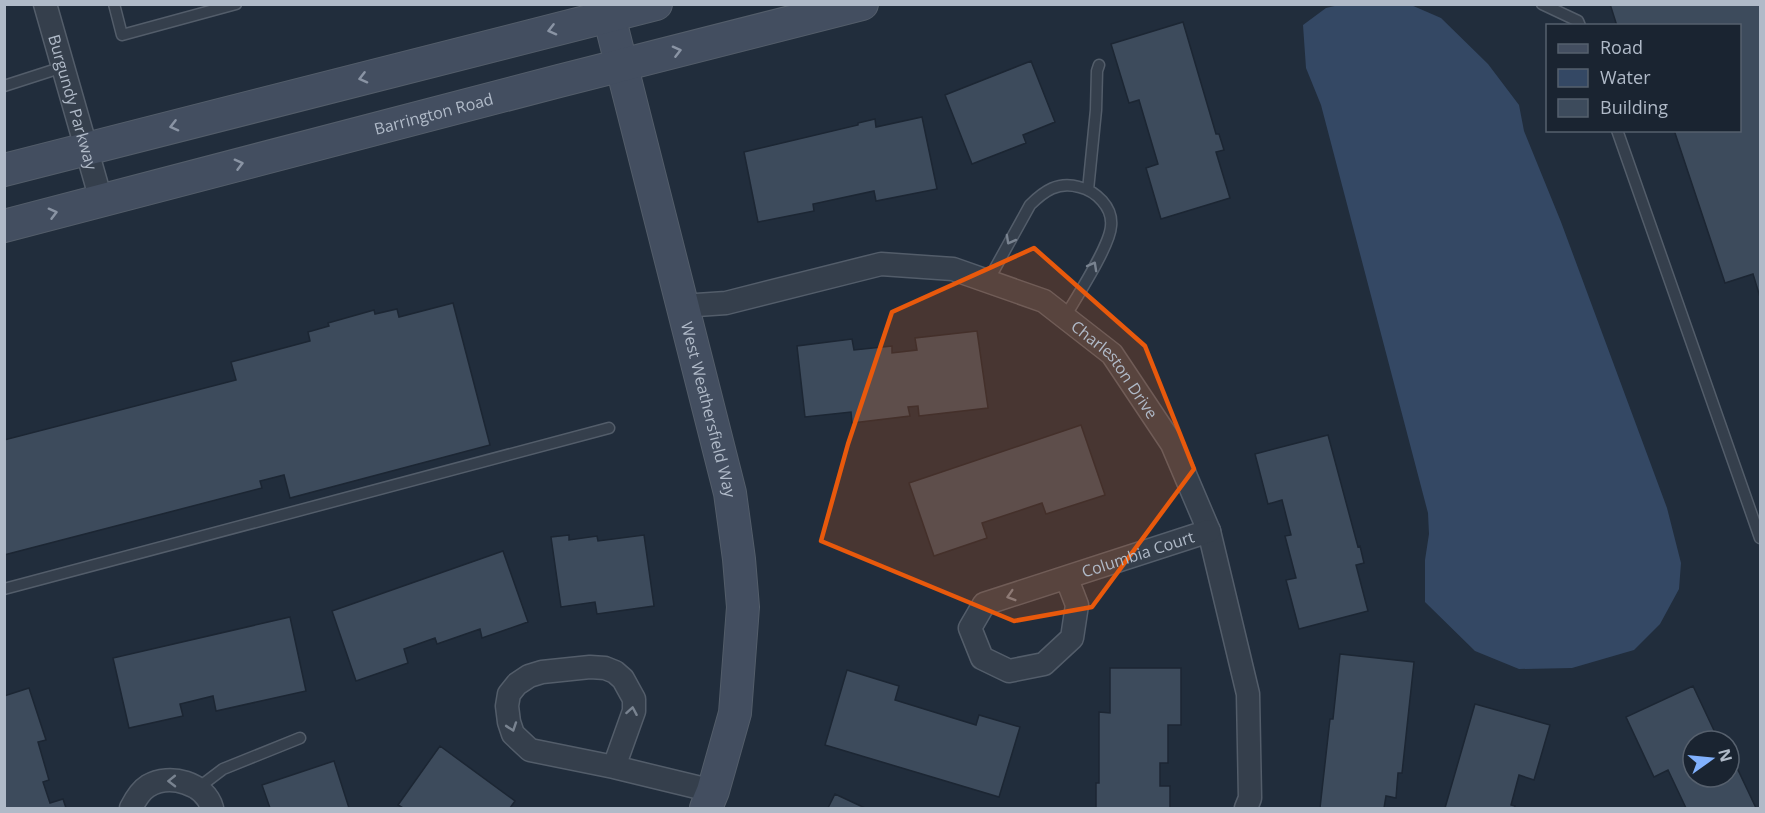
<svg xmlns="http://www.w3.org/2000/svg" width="1765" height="813" font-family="'Open Sans',sans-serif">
	<rect width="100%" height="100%" fill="#212d3c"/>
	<path fill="#344864" d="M 1339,5 L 1411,5 L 1441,18 L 1488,64 L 1519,105 L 1524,131 L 1561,222 L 1667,508 L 1681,563 L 1679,589 L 1660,624 L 1634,650 L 1572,668 L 1519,669 L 1475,651 L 1425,602 L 1425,560 L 1429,534 L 1428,513 L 1321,105 L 1306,68 L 1303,25 L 1326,8 Z"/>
	<path fill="#3d4b5c" stroke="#1c2633" stroke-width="1.5" d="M 1610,4 L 1760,4 L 1760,297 L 1753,274 L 1725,283 L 1674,130 L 1740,130 L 1740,26 L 1617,26 Z
		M 1183,22 L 1216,134 L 1219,134 L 1224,150 L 1216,152 L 1230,198 L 1161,219 L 1146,168 L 1158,164 L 1139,100 L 1129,103 L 1111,44 Z
		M 1031,61 L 1055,122 L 1023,135 L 1026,143 L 972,164 L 945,95 Z
		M 922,117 L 937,189 L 876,201 L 874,191 L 813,204 L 814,211 L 758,222 L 744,152 L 858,125 L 858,123 L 875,119 L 876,127 Z
		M 453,303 L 490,445 L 290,498 L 284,475 L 260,481 L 262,488 L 4,555 L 4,440 L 236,380 L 231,362 L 310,341 L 308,332 L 329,326 L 328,323 L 374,310 L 375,314 L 397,309 L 399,317 Z
		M 977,331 L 988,408 L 919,416 L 918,406 L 908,407 L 910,416 L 852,423 L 851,412 L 805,417 L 797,346 L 852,339 L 854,350 L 892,346 L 892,353 L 917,350 L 915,338 Z
		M 1081,425 L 1105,495 L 1046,514 L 1042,503 L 982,523 L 987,538 L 934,556 L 909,483 Z
		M 1328,435 L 1358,547 L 1360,546 L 1364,563 L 1356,565 L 1368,611 L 1299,629 L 1286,580 L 1296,578 L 1285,536 L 1291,535 L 1282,500 L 1268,504 L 1255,454 Z
		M 569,535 L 569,540 L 597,536 L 598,541 L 644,535 L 654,606 L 597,614 L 595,602 L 561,607 L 551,537 Z
		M 503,551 L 528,622 L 482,638 L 480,629 L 437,644 L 435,638 L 404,649 L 408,663 L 356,681 L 332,611 Z
		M 290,617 L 306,691 L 216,711 L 213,696 L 180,704 L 183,716 L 129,728 L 113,658 Z
		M 1340,654 L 1414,662 L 1402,773 L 1398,773 L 1396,798 L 1386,796 L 1384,808 L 1320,808 L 1330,719 L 1333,719 Z
		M 1110,668 L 1181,668 L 1181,725 L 1168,725 L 1168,763 L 1160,763 L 1160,786 L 1170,786 L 1170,808 L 1096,808 L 1096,783 L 1099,783 L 1099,712 L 1110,713 Z
		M 847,670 L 899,686 L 895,700 L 976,725 L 979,715 L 1020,727 L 999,797 L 825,745 Z
		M 1693,686 L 1719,741 L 1693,741 L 1693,777 L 1729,777 L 1729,751 L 1756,808 L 1686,808 L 1668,770 L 1654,777 L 1626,717 Z
		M 29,688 L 46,740 L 38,742 L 49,780 L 43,782 L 50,803 L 63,799 L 66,808 L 4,808 L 4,696 Z
		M 1475,704 L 1550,725 L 1534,780 L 1519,775 L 1511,805 L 1515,806 L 1514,808 L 1445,808 Z
		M 440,746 L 515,801 L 510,808 L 403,808 L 398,805 Z
		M 334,761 L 349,808 L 270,808 L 262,785 Z
		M 835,794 L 865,808 L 828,808 Z"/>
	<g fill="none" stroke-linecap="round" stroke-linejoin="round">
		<g stroke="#535d6a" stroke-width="13">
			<path id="lane" d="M 114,4 L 122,35 L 236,4
				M 1542,4 L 1578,21 L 1580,26
				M 4,86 L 63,67
				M 1617,130 L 1760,538
				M 1088,190 L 1096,110 L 1097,71 L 1099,65
				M 988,281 L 1030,205 C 1044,191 1058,181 1079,187 C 1096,191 1113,207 1111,226 C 1110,246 1076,298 1065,317
				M 4,589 L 609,428
				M 198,788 L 223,769 L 300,738"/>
		</g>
		<g stroke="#535d6a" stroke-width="25">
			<g id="street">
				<path id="s1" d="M 45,4 L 101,200"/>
				<path id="s2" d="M 682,306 L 726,303 L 881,264 L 953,269 L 1044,301 L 1112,354 L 1172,444 L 1209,531 L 1248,694 L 1250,798 L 1246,808"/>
				<path id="s3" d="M 1067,579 L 1077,605 L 1072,638 L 1044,664 L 1009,671 L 982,658 L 970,628 L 984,604 L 1209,531"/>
				<path d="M 614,767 L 634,711 L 634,699 L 623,679 L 615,672 L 605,668 L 590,667 L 542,672 L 529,676 L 517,684 L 509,694 L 507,706 L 509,722 L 513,734 L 530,750 L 614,767 L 713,791"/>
				<path d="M 131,808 C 135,800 140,791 148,786 C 170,773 205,783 212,808"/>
			</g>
		</g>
		<g stroke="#535d6a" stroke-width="34">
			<g id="secondary">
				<path id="s4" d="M 609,16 L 730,493 L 739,559 L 743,607 L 735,713 L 713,791 L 706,808"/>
				<path d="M 4,170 L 656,4"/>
				<path id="s5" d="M 4,226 L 559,81 L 862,4"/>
			</g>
		</g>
		<use href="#lane" stroke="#353f4c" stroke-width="10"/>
		<use href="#street" stroke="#353f4c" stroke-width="22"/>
		<use href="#secondary" stroke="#434e60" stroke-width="32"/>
	</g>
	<defs><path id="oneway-chevron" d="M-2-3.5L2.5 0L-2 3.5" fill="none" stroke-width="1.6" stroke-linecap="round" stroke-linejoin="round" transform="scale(1.5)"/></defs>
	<g stroke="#8a94a4">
		<use href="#oneway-chevron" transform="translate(552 30) rotate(166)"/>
		<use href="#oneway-chevron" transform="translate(677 51) rotate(-14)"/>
		<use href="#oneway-chevron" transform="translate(363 78) rotate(166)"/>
		<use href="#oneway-chevron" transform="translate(174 126) rotate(166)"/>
		<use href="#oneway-chevron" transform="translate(239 164) rotate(-15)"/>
		<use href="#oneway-chevron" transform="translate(53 213) rotate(-15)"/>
	</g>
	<g stroke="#798390">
		<use href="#oneway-chevron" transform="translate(1010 240) rotate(119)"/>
		<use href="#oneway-chevron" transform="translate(1093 266) rotate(-61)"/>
		<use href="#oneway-chevron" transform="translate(1011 596) rotate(163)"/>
		<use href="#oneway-chevron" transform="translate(632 711) rotate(-80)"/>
		<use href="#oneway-chevron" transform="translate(512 727) rotate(71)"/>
		<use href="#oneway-chevron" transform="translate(172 781) rotate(179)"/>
	</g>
	<path fill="#e8590c" fill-opacity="0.2" stroke="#e8590c" stroke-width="4.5" stroke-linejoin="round" d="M 1034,248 L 1145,346 L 1194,469 L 1092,607 L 1014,621 L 821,541 L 848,444 L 892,312 Z"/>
	<g text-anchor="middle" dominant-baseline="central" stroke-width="5" stroke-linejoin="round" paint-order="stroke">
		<g font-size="16" fill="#b0bac8" stroke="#1a2431">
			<text stroke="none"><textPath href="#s1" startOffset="102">Burgundy Parkway</textPath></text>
			<text stroke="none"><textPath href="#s5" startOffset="444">Barrington Road</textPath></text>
			<text stroke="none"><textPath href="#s2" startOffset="472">Charleston Drive</textPath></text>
			<text stroke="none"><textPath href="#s4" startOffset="406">West Weathersfield Way</textPath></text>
			<text stroke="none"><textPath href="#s3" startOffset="387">Columbia Court</textPath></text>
		</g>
	</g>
	<rect width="1765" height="813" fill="none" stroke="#b0bac8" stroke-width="12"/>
	<rect x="1546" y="24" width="195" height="108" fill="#1a2431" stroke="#56606d" stroke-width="1.5"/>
	<rect x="1558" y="44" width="30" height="9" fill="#434e60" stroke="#56606d" stroke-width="1.5"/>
	<text x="1600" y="54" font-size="18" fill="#b0bac8">Road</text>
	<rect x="1558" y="69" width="30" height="18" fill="#344864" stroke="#56606d" stroke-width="1.5"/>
	<text x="1600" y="84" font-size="18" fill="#b0bac8">Water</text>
	<rect x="1558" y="99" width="30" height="18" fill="#3d4b5c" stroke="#56606d" stroke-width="1.5"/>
	<text x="1600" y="114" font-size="18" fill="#b0bac8">Building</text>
	<g transform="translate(1711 759) rotate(75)"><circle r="28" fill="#1a2431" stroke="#56606d" stroke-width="1.5"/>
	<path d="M0-4.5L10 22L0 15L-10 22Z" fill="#81b1fd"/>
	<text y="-9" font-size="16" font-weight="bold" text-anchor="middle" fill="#b0bac8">N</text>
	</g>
</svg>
